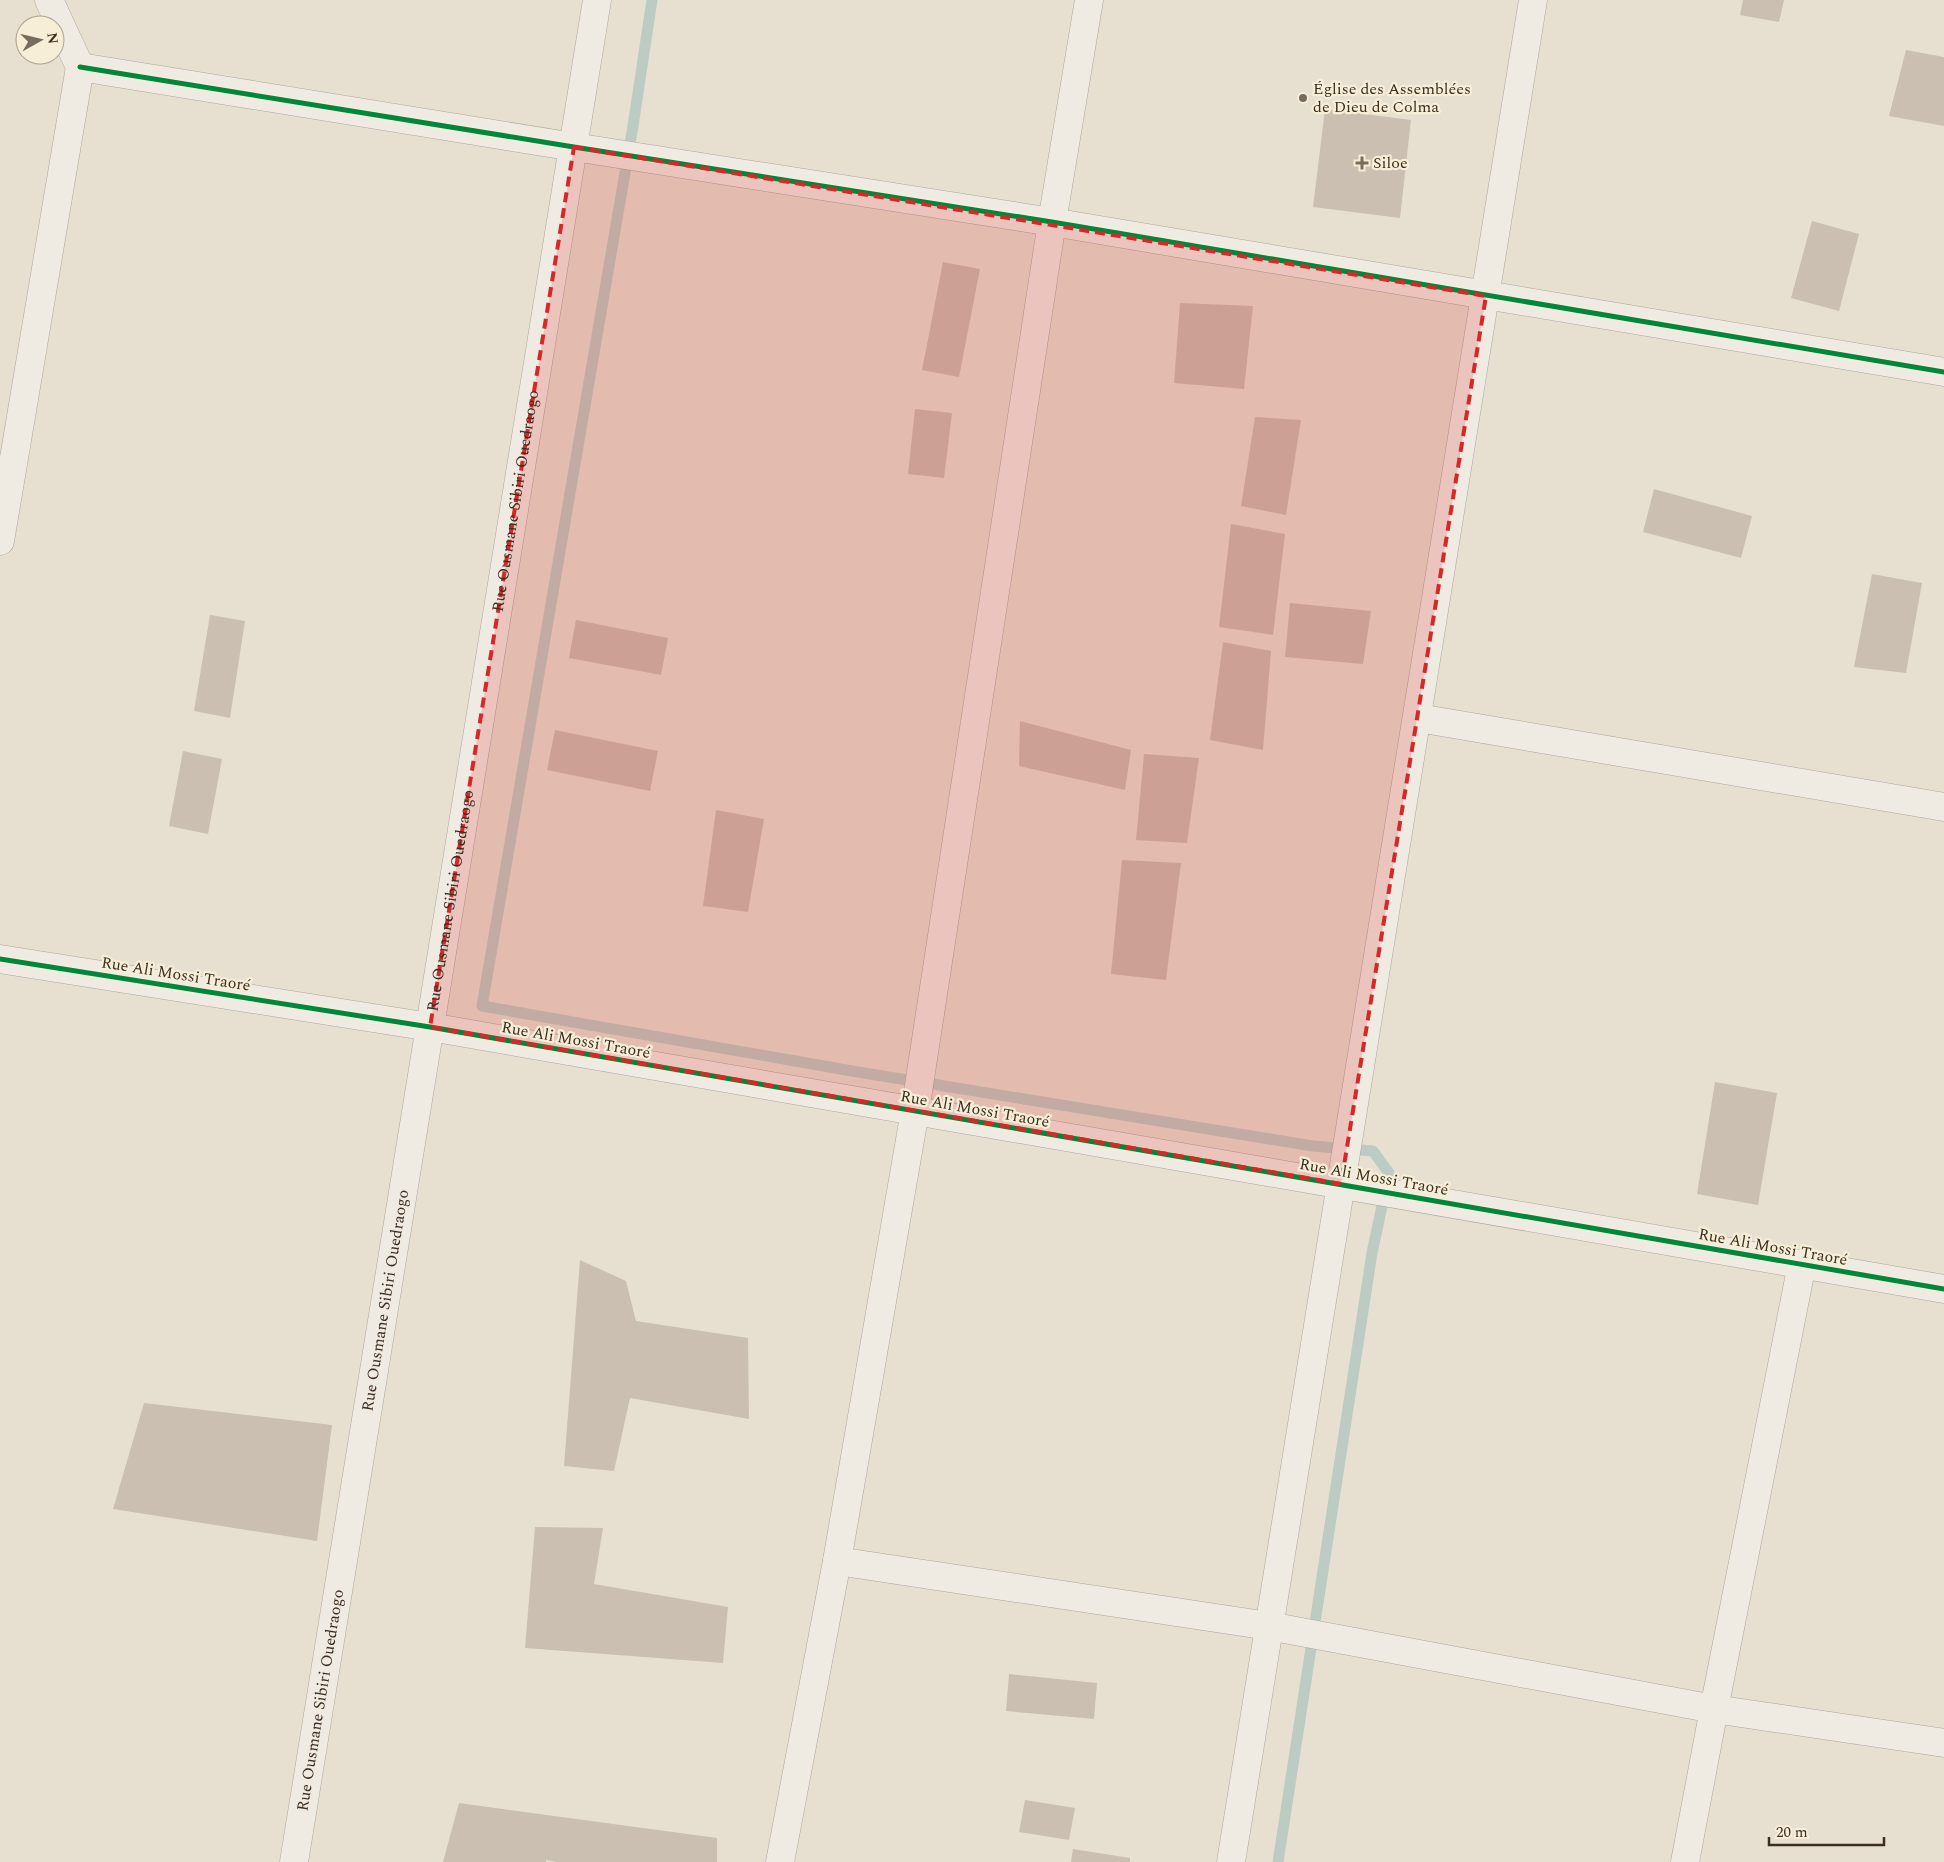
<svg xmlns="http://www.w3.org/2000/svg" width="1944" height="1862" font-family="Spectral,serif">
	<rect width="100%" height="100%" fill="#e7e0d1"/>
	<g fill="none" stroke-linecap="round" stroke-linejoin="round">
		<path stroke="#bcccc2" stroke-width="11" d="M 652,0 L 633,126 L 482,1006 L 852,1071 L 1313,1146 L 1373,1151 L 1389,1173 L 1372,1253 L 1278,1862"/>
	</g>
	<path fill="#cbbfb2" d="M 1743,0 L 1784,0 L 1779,22 L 1740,15 Z
		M 1906,50 L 1944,57 L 1944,126 L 1889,116 Z
		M 1325,109 L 1411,120 L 1400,218 L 1313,207 Z
		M 1812,221 L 1859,234 L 1839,311 L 1791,298 Z
		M 943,262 L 980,269 L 959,377 L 922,370 Z
		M 1180,303 L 1253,306 L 1244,389 L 1174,383 Z
		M 915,409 L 952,413 L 944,478 L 908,474 Z
		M 1255,417 L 1301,420 L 1286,515 L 1241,506 Z
		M 1654,489 L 1752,516 L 1741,558 L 1643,532 Z
		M 1231,524 L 1285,534 L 1273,635 L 1219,627 Z
		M 1872,574 L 1922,583 L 1906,673 L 1854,667 Z
		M 1290,603 L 1371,611 L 1363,664 L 1285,657 Z
		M 210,615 L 245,621 L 230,718 L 194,711 Z
		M 576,620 L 668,638 L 661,675 L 569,658 Z
		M 1223,642 L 1271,651 L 1263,750 L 1210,740 Z
		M 1020,721 L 1131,750 L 1125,790 L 1019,766 Z
		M 555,730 L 658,751 L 650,791 L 547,770 Z
		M 183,751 L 222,759 L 208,834 L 169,826 Z
		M 1144,754 L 1199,758 L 1187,843 L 1136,840 Z
		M 716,810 L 764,819 L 748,912 L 703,906 Z
		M 1122,860 L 1181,863 L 1166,980 L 1111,974 Z
		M 1715,1082 L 1777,1093 L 1758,1205 L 1697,1194 Z
		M 580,1260 L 626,1281 L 636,1321 L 748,1338 L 749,1419 L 630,1398 L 614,1471 L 564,1466 Z
		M 144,1403 L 332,1425 L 317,1541 L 113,1509 Z
		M 535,1527 L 603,1528 L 594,1584 L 728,1607 L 723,1663 L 525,1648 Z
		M 1009,1674 L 1097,1683 L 1094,1719 L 1006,1711 Z
		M 1025,1800 L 1075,1808 L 1069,1840 L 1019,1832 Z
		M 459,1803 L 717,1838 L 717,1862 L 556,1862 L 546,1860 L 546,1862 L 443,1862 Z
		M 1073,1849 L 1130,1858 L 1130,1862 L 1071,1862 Z"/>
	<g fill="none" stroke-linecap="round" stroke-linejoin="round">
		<g stroke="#ada599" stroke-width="29">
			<g id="minor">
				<path d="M 80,67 L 574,147 L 1052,222 L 1944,372"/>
				<path d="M 0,541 L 80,67 L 49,0"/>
				<path d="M 1418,718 L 1944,807"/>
				<path d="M 0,959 L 430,1027 L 1944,1289"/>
				<path d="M 837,1561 L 1269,1626 L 1714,1709 L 1944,1743"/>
				<path id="s1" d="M 294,1862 L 597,0"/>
				<path d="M 780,1862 L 837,1561 L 915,1111 L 1052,222 L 1089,0"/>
				<path d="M 1231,1862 L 1533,0"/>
				<path d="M 1685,1862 L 1714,1709 L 1802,1264"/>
			</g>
		</g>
		<use href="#minor" stroke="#efebe3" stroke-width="28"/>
		<g stroke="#f7eed8" stroke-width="8">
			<path id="cycleway" d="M 80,67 L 574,147 L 1052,222 L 1944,372
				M 0,959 L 430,1027 L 1944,1289"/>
		</g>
		<use href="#cycleway" stroke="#00873e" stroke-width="5"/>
	</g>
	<path fill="#d62828" fill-opacity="0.2" stroke="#d62828" stroke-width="4" stroke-dasharray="10 6" stroke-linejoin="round" d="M 574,147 L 1486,296 L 1341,1184 L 430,1027 Z"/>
	<g fill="#786c5e" stroke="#f7eed8" stroke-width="2">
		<circle cx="1303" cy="98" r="5"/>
		<path d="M1359.5 155.5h5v5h5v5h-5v5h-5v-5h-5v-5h5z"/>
	</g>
	<g text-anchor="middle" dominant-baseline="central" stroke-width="4.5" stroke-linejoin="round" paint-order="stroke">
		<g font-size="16" fill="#3d2e20" stroke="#f7eed8" text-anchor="start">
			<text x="1313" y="89">Église des Assemblées<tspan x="1313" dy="18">de Dieu de Colma</tspan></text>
			<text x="1373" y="163">Siloe</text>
		</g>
		<g font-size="16" fill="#3d2e20" stroke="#f7eed8">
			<text stroke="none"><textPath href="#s1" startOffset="1379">Rue Ousmane Sibiri Ouedraogo</textPath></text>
			<text stroke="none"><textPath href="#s1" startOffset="974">Rue Ousmane Sibiri Ouedraogo</textPath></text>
			<text transform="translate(176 974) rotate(9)">Rue Ali Mossi Traoré</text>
			<text transform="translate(576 1040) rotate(10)">Rue Ali Mossi Traoré</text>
			<text transform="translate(975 1109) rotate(10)">Rue Ali Mossi Traoré</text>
			<text transform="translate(1374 1177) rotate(10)">Rue Ali Mossi Traoré</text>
			<text transform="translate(1773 1247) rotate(10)">Rue Ali Mossi Traoré</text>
			<text stroke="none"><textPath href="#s1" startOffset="569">Rue Ousmane Sibiri Ouedraogo</textPath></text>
			<text stroke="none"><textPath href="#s1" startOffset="164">Rue Ousmane Sibiri Ouedraogo</textPath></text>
		</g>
	</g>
	<g transform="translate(40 40) rotate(82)"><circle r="24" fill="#f7eed8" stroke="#ada18e"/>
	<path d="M0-4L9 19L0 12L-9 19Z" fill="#786c5e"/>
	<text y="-8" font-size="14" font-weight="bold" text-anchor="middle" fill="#3d2e20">N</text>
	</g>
	<path d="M1769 1837v8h115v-8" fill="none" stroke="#3d2e20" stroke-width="2.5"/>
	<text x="1776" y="1837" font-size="15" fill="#3d2e20" stroke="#f7eed8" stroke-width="4" paint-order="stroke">20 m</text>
</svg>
